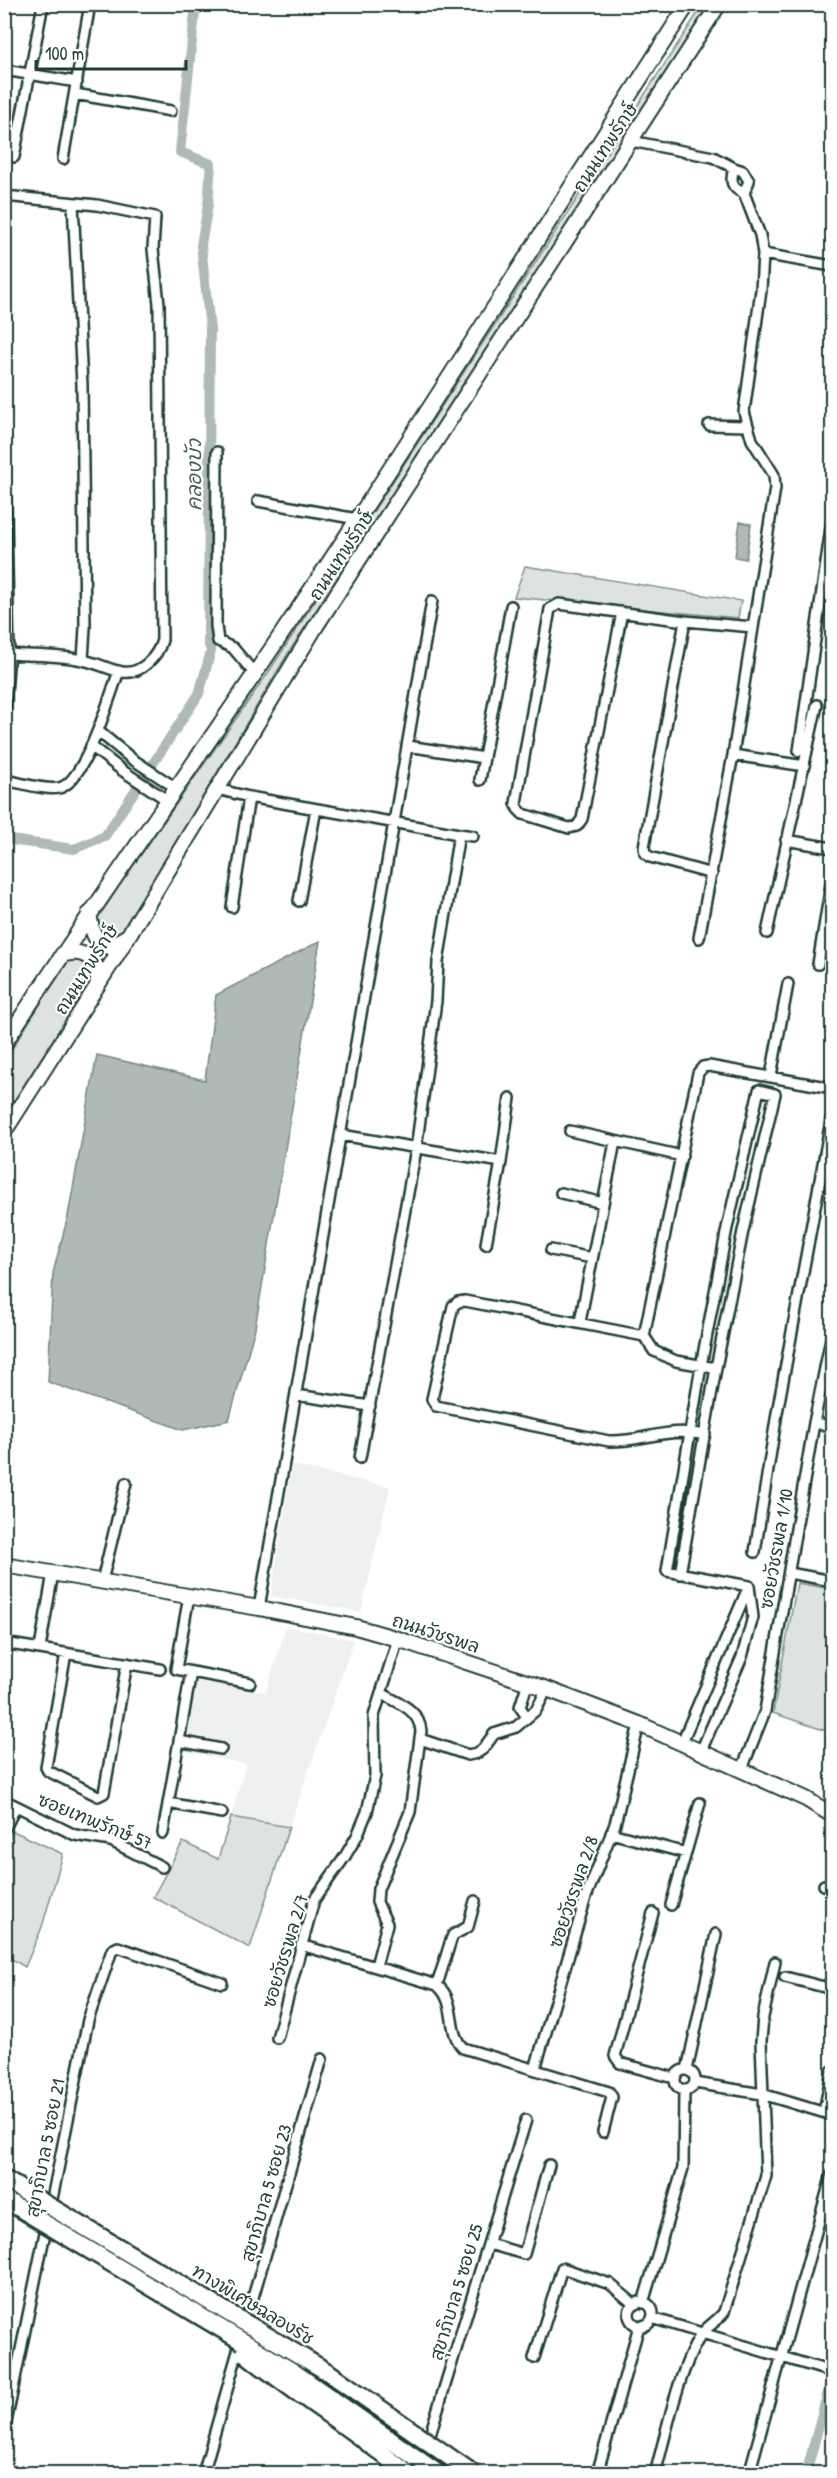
<svg xmlns="http://www.w3.org/2000/svg" width="837" height="2478" font-family="'Patrick Hand','Playpen Sans Thai',sans-serif">
	<rect width="100%" height="100%" fill="#fff"/>
	<filter id="ink" filterUnits="userSpaceOnUse"><feTurbulence type="fractalNoise" baseFrequency=".0167" numOctaves="2"/><feDisplacementMap in="SourceGraphic" scale="12" xChannelSelector="R" yChannelSelector="G"/><feConvolveMatrix kernelMatrix="1 2 1 2 8 2 1 2 1" color-interpolation-filters="sRGB"/></filter>
	<g filter="url(#ink)">
		<path fill="#eef1f0" d="M 292,1465 L 390,1487 L 361,1612 L 271,1596 Z
			M 286,1626 L 354,1640 L 289,1827 L 231,1817 L 246,1764 L 184,1751 L 197,1681 L 266,1692 Z"/>
		<path fill="#dee3e2" stroke="#7e908b" stroke-width="1.5" d="M 703,5 L 710,5 L 287,655 L 121,934 L 112,940 L 105,940 L 101,937 L 96,920 L 104,907 L 268,673 Z
			M 525,566 L 741,601 L 738,618 L 514,597 Z
			M 75,957 L 91,965 L 92,978 L 5,1115 L 5,1060 L 68,960 Z
			M 797,1583 L 832,1589 L 832,1733 L 773,1713 Z
			M 231,1817 L 289,1827 L 250,1948 L 153,1897 L 183,1842 L 218,1859 Z
			M 13,1831 L 63,1854 L 42,1927 L 25,1967 L 5,1955 L 5,1847 Z"/>
		<path fill="#afbab7" stroke="#758883" stroke-width="1.5" d="M 740,522 L 751,524 L 746,559 L 735,557 Z
			M 320,941 L 255,1328 L 229,1420 L 183,1430 L 48,1382 L 53,1273 L 68,1216 L 97,1055 L 205,1080 L 216,995 Z"/>
		<g fill="none" stroke-linecap="round" stroke-linejoin="round">
			<path stroke="#afbab7" stroke-width="10" d="M 4,839 L 74,849 L 105,836 L 199,694 L 211,651 L 208,642 L 210,329 L 201,245 L 208,205 L 211,164 L 180,152 L 196,4
				M 806,2474 L 832,2376"/>
			<g stroke="#1f3d34" stroke-width="14">
				<path id="street" d="M 4,70 L 77,82
					M 75,94 L 171,111
					M 631,141 L 713,157 L 734,168
					M 14,157 L 43,4
					M 63,159 L 90,4
					M 4,196 L 97,205 L 155,217 L 153,249 L 159,304 L 162,640 C 158,656 141,675 122,672 C 109,670 96,662 82,660 C 59,655 33,656 9,654
					M 73,203 L 82,385 L 85,627 L 83,660
					M 763,254 L 832,266
					M 709,425 L 746,426
					M 4,438 L 9,654 L 4,719
					M 217,452 L 216,626 L 218,641 L 233,648 L 254,673
					M 258,501 L 357,519
					M 622,612 L 582,819 L 577,826 L 569,828 L 523,814 L 518,809 L 516,803 L 550,609 L 559,604 L 685,621 L 753,627
					M 685,621 L 644,847 L 645,853 L 650,857 L 712,874
					M 98,731 L 132,759 L 176,788
					M 91,746 L 123,771 L 167,800
					M 408,746 L 484,758
					M 799,751 L 832,521
					M 733,755 L 805,766
					M 4,780 C 19,782 46,791 59,788 C 85,783 110,695 119,671
					M 480,780 L 511,606
					M 217,789 L 249,797
					M 786,840 L 832,848
					M 299,901 L 316,809
					M 232,907 L 249,797 L 459,834
					M 767,933 L 817,705
					M 699,938 L 733,755 L 775,488 L 774,475 L 752,440 L 744,412 L 761,290 L 763,254 L 760,235 L 744,193 C 731,188 730,181 734,168 L 743,171 L 749,181 L 744,193
					M 818,964 L 832,878
					M 771,1076 L 788,984
					M 570,1131 L 682,1156
					M 341,1135 L 501,1162 L 510,1098
					M 561,1193 L 603,1203
					M 486,1244 L 501,1162
					M 551,1250 L 592,1258
					M 580,1322 L 615,1142
					M 644,1336 L 698,1073 L 703,1067 L 709,1066 L 832,1088
					M 296,1395 L 370,1406
					M 814,1423 L 832,1426
					M 705,1435 C 668,1426 643,1442 609,1441 L 436,1406 L 432,1399 L 453,1306 L 458,1302 L 465,1301 L 644,1336 L 654,1351 L 676,1361 L 716,1368
					M 360,1458 L 416,1149 L 436,1001 L 438,962 L 459,834 L 473,836
					M 755,1552 L 777,1413 L 832,1115
					M 789,1573 L 832,1581
					M 680,1574 L 716,1368 L 743,1231 L 775,1094 L 759,1090 L 727,1228 L 701,1366 L 667,1571 L 749,1586
					M 102,1581 L 126,1483
					M 189,1596 L 176,1669 L 250,1683
					M 259,1608 L 432,601
					M 4,1643 L 160,1669
					M 40,1648 L 53,1573
					M 66,1653 L 46,1767 L 48,1771 L 98,1796 L 104,1793 L 127,1663
					M 4,1660 L 8,1643
					M 527,1717 L 520,1707 L 528,1682
					M 420,1739 L 468,1755 L 477,1753 L 483,1749 L 494,1734 L 516,1727 L 536,1710 L 547,1689
					M 179,1741 L 221,1749
					M 682,1742 L 748,1588
					M 701,1751 L 742,1657 L 753,1617 L 749,1586
					M 742,1769 L 765,1711 L 814,1423 L 832,1333
					M 4,1800 L 75,1835 L 111,1841 L 162,1867
					M 168,1803 L 222,1813
					M 4,1830 L 16,1806
					M 163,1833 L 191,1672
					M 611,1833 L 686,1853
					M 824,1885 L 832,1888
					M 671,1905 L 700,1803
					M 653,1913 L 615,2056 L 620,2063 L 674,2078
					M 301,1945 L 437,1985 C 458,2002 446,2031 463,2048 L 609,2092 L 612,2097 L 603,2132
					M 376,1966 L 387,1924 L 377,1902 L 378,1889 L 410,1812 L 421,1731 C 419,1709 398,1703 381,1693
					M 785,1977 L 832,1989
					M 437,1985 L 451,1940 L 453,1935 L 468,1927 L 475,1901
					M 277,2038 L 314,1900 L 344,1858 L 357,1836 L 367,1812 L 375,1776 L 374,1716 L 398,1639
					M 535,2069 L 586,1897 L 615,1824 L 639,1724
					M675 2080a10 10 0 1 1 20 0a10 10 0 1 1-20 0Z
					M 687,2070 L 716,1934
					M 695,2083 L 762,2094 L 832,2115
					M 824,2112 L 832,2071
					M 50,2209 L 88,2020 L 112,1950 L 118,1947 L 222,1983
					M 489,2244 L 524,2254 L 549,2165
					M629 2314a12 12 0 1 1 24 0a12 12 0 1 1-24 0Z
					M 643,2303 L 683,2168 L 684,2091
					M 652,2318 L 832,2372
					M 245,2325 L 322,2059
					M 534,2358 L 562,2268 L 610,2284 L 635,2305
					M 4,2432 L 47,2223
					M 203,2474 L 240,2344
					M 418,2474 L 526,2120
					M 597,2474 L 639,2326
					M 655,2474 C 666,2434 679,2368 701,2335 C 707,2326 718,2321 724,2312 L 766,2176 L 761,2041 L 763,2017 L 775,1962
					M 749,2474 L 832,2174"/>
			</g>
			<g stroke="#1f3d34" stroke-width="18">
				<path id="secondary" d="M 89,914 C 92,929 93,943 109,947 L 126,937
					M 62,955 C 86,947 102,962 97,986
					M 4,1044 C 98,898 199,758 295,614 C 429,413 557,208 688,4
					M 4,1132 L 113,961 L 316,626 L 719,4
					M 4,1565 L 259,1608 L 356,1627 L 398,1639 L 547,1689 L 639,1724 L 806,1799 L 832,1815"/>
			</g>
			<use href="#street" stroke="#fff" stroke-width="9"/>
			<use href="#secondary" stroke="#fff" stroke-width="14"/>
			<g stroke="#1f3d34" stroke-width="21" stroke-linecap="butt">
				<path id="highway-bridge" d="M 4,2179 L 331,2374 L 474,2474
					M 4,2199 L 292,2371 L 439,2474
					M 245,2353 C 298,2396 356,2431 408,2474"/>
			</g>
			<use href="#highway-bridge" stroke="#fff" stroke-width="16"/>
		</g>
	</g>
	<g text-anchor="middle" dominant-baseline="central" stroke-width="4.5" stroke-linejoin="round" paint-order="stroke">
		<g font-size="18" fill="#1f3d34" stroke="#fff">
			<text transform="translate(605 147) rotate(-57)">ถนนเทพรักษ์</text>
			<text transform="translate(341 555) rotate(-57)">ถนนเทพรักษ์</text>
			<text transform="translate(86 969) rotate(-58)">ถนนเทพรักษ์</text>
			<text transform="translate(776 1549) rotate(-80)">ซอยวัชรพล 1/10</text>
			<text transform="translate(436 1633) rotate(18)">ถนนวัชรพล</text>
			<text transform="translate(95 1821) rotate(22)">ซอยเทพรักษ์ 57</text>
			<text transform="translate(573 1892) rotate(-71)">ซอยวัชรพล 2/8</text>
			<text transform="translate(285 1951) rotate(-73)">ซอยวัชรพล 2/7</text>
			<text transform="translate(45 2148) rotate(-79)">สุขาภิบาล 5 ซอย 21</text>
			<text transform="translate(266 2193) rotate(-74)">สุขาภิบาล 5 ซอย 23</text>
			<text transform="translate(456 2292) rotate(-73)">สุขาภิบาล 5 ซอย 25</text>
			<text transform="translate(253 2304) rotate(31)">ทางพิเศษฉลองรัช</text>
		</g>
		<g font-size="20" font-style="italic" fill="#4a625b" stroke="#fff">
			<text transform="translate(193 475) rotate(-90)">คลองบัว</text>
		</g>
	</g>
	<rect width="837" height="2478" fill="none" stroke="#fff" stroke-width="24"/>
	<rect x="12" y="12" width="813" height="2454" fill="none" stroke="#1f3d34" stroke-width="2" filter="url(#ink)"/>
	<path d="M36 60v9h150v-9" fill="none" stroke="#1f3d34" stroke-width="3"/>
	<text x="45" y="60" font-size="18" fill="#1f3d34" stroke="#ffffff" stroke-width="4.5" paint-order="stroke">100 m</text>
</svg>
